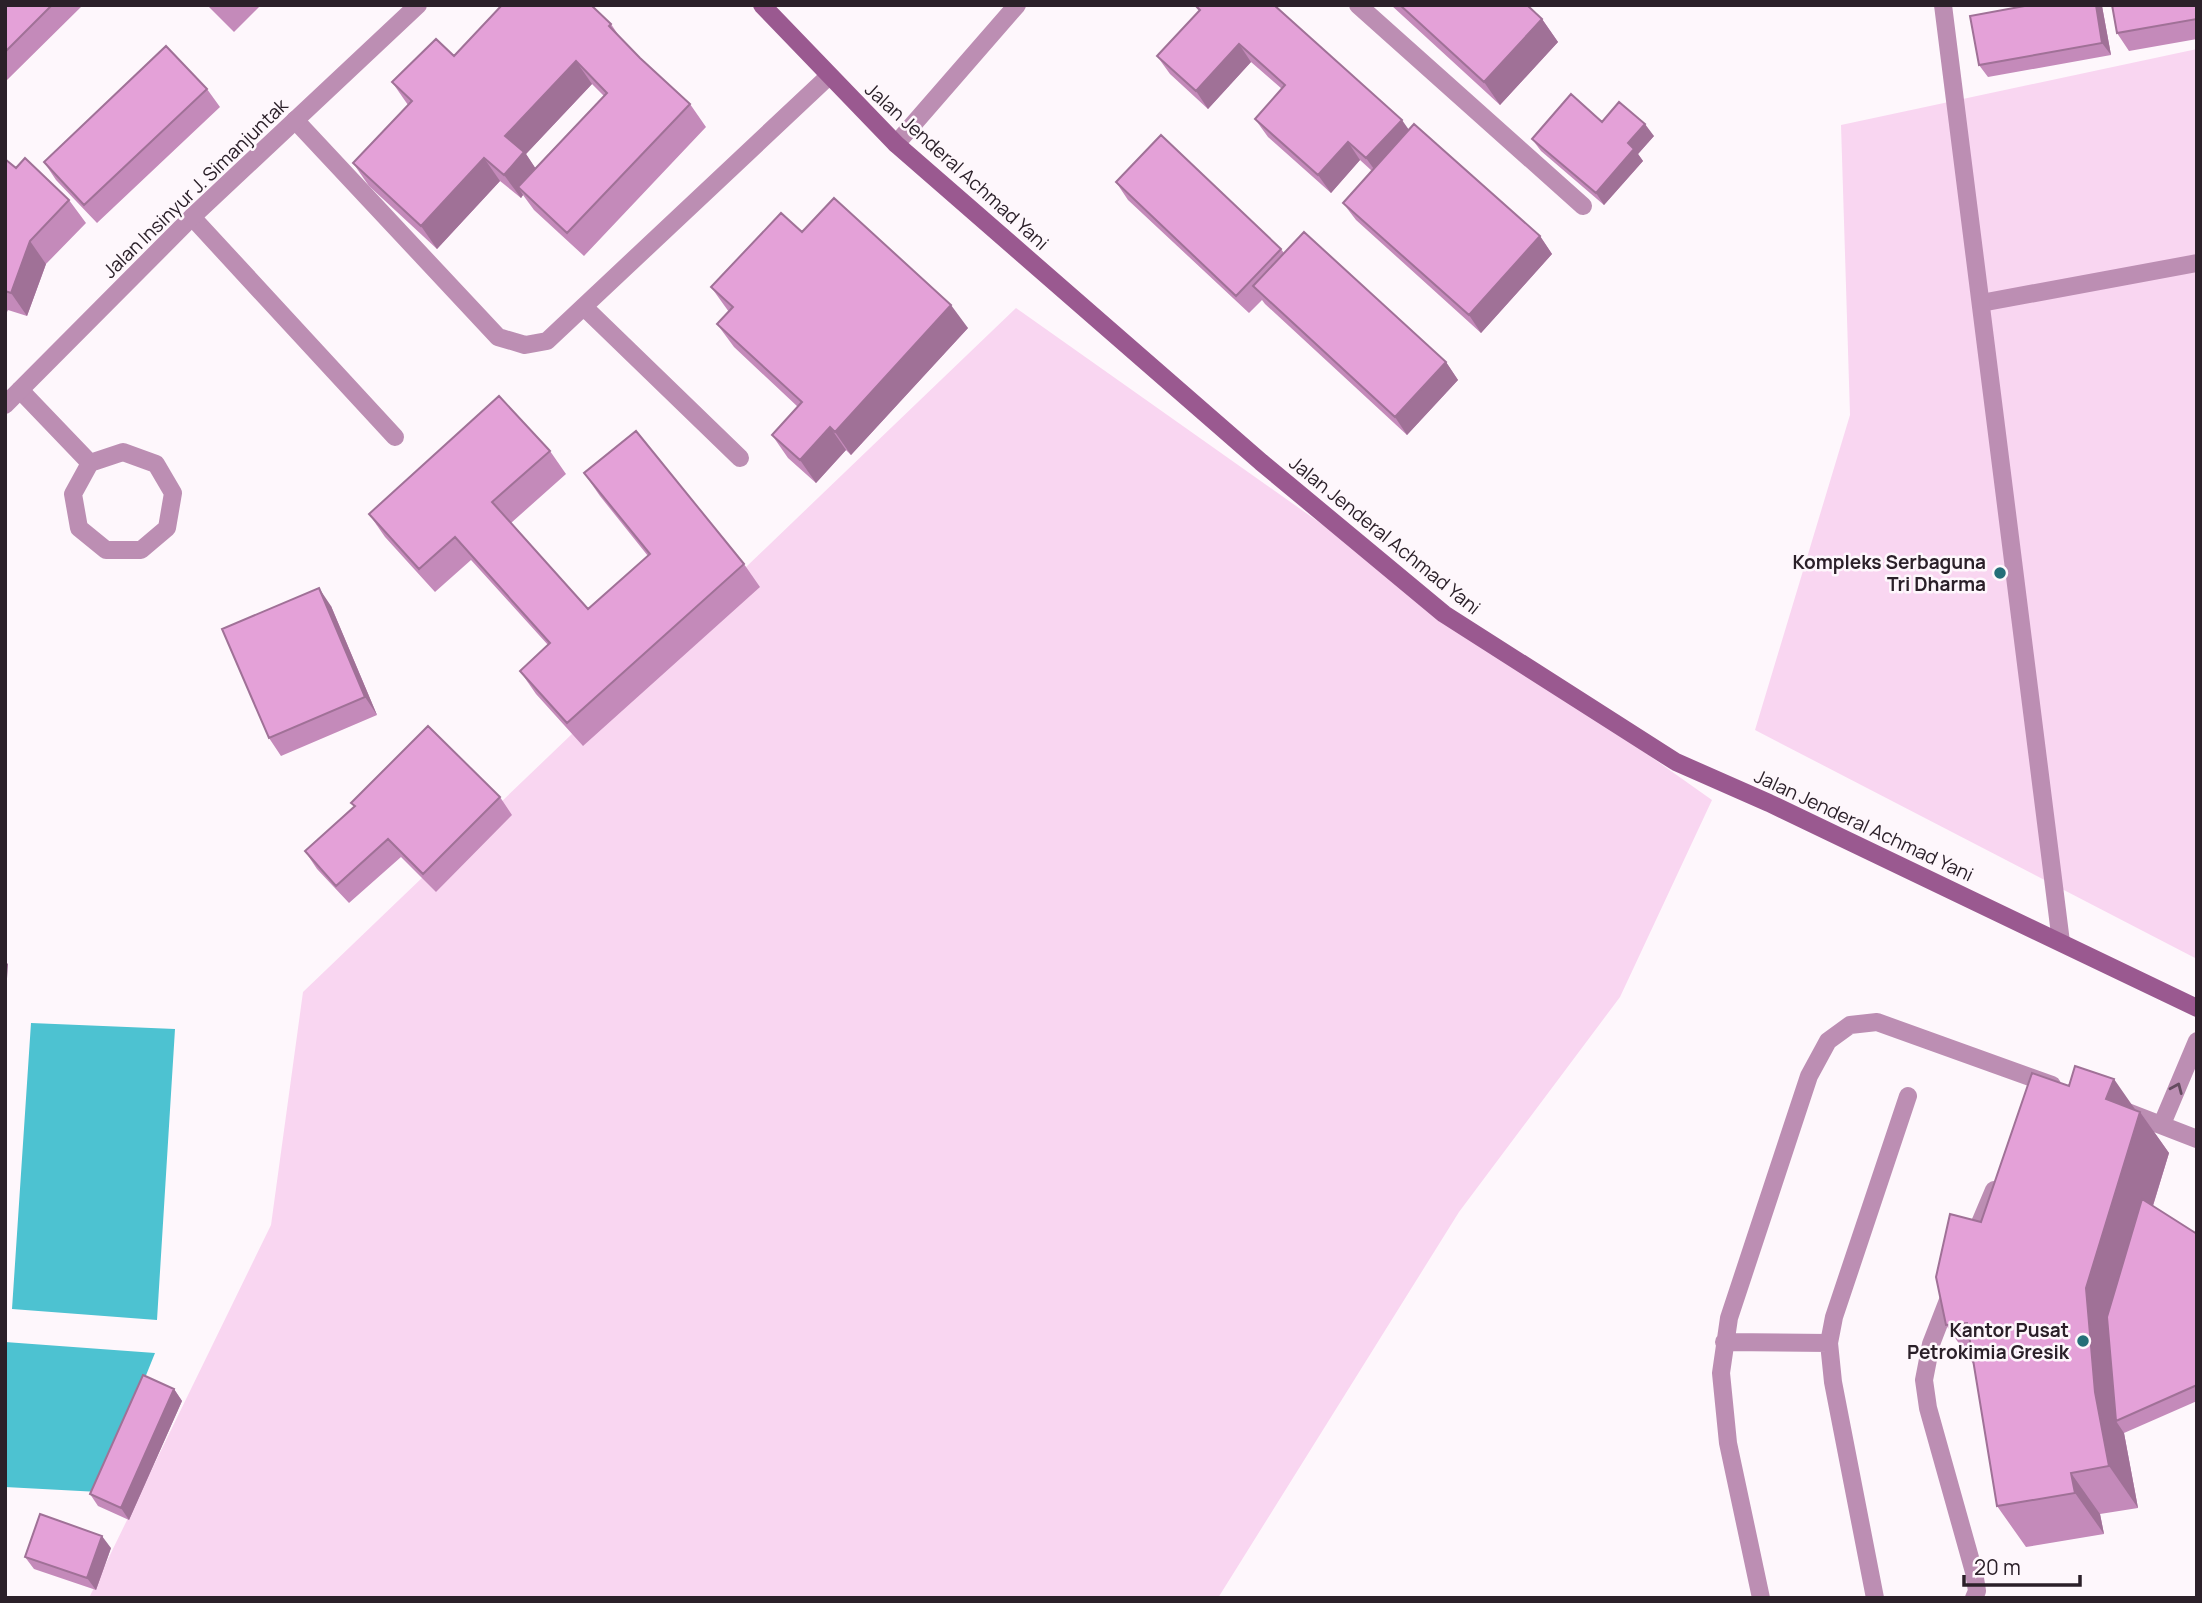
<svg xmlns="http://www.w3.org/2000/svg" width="2202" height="1603" font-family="Manrope,sans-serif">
	<rect width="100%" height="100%" fill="#fef7fc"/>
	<path fill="#f9d6f1" d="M 2197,49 L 2197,959 L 1755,730 L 1850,415 L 1841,125 Z
		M 1016,308 L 1712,800 L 1620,997 L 1459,1212 L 1218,1598 L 89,1598 L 271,1225 L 303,992 Z"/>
	<path fill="#4dc2d1" d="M 31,1023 L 175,1029 L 157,1320 L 12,1309 Z
		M 5,1342 L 155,1353 L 99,1492 L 5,1487 Z"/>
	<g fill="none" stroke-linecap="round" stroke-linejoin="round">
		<path stroke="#bc8eb3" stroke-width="18" d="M 295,120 L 498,337 L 525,345 L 547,341 L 829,76
			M 192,217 L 395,437
			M 1981,303 L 2197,263
			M 584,307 L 740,458
			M 20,390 L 90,463
			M 123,452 L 156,464 L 173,493 L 167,528 L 141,550 L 106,550 L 79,528 L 73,494 L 90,463 Z
			M 2122,1110 L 2197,1139
			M 2162,1124 L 2197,1041
			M 1972,1242 L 1994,1190
			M 1952,1290 L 1931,1344 L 1924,1380 L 1928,1408 L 1974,1572 L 1977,1591 L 1974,1598
			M 1724,1342 L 1829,1343
			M 1761,1598 L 1728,1443 L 1721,1373 L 1729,1318 L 1809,1076 L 1828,1041 L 1850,1025 L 1877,1022 L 2052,1085
			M 1875,1598 L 1833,1382 L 1829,1343 L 1834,1317 L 1908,1096"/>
		<path stroke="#bc8eb3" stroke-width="18" d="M 1358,5 L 1583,206
			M 1943,5 L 2061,942
			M 896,144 L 1017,5
			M 5,405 L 192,217 L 418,5"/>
		<path stroke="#9a5990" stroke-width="18" d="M 762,5 L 896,144 L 1261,462 L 1444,614 L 1676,762 L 1769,803 L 2197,1008"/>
	</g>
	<path fill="#c48aba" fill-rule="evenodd" d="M 5,5 L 83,5 L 5,82 Z
		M 207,5 L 261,5 L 234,32 Z
		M 1194,5 L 1274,5 L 1409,130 L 1540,236 L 1552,254 L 1481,333 L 1356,220 L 1343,203 L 1372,171 L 1360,160 L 1331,193 L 1268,137 L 1255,119 L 1282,89 L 1251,62 L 1208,109 L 1170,74 L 1157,56 L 1199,11 Z
		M 1391,5 L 1527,5 L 1542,19 L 1558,42 L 1500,105 Z
		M 2096,5 L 2101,5 L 2102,6 L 2111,55 L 1988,77 L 1979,65 Z
		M 2197,5 L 2197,39 L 2129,51 L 2117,33 Z
		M 611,24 L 621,39 L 640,58 L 690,104 L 706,127 L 584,256 L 534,210 L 523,195 L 521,198 L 500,181 L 437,249 L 369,186 L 353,163 L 408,105 L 392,82 L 454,56 ZM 592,84 L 604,96 L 535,168 L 526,154 Z
		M 207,89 L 220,107 L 97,223 L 56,180 L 44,162 Z
		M 1602,122 L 1654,136 L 1638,154 L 1643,161 L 1604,205 L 1541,151 L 1532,139 Z
		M 5,159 L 16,168 L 69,200 L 86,223 L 46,264 L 27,316 L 8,310 L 5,316 Z
		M 1116,182 L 1281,249 L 1284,253 L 1446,362 L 1458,380 L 1407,435 L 1265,304 L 1262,300 L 1249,313 L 1128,200 Z
		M 802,232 L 968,328 L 851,455 L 846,450 L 816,483 L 788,458 L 772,435 L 798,407 L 734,347 L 717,324 L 729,312 L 711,287 Z
		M 550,451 L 566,474 L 511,523 L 588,609 L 648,556 L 600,496 L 584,473 L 744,564 L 760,587 L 583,746 L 536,694 L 520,671 L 548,645 L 471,560 L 435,592 L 385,537 L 369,514 Z
		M 331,606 L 377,715 L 281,756 L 269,738 Z
		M 500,797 L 512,815 L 436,892 L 401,857 L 349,903 L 317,869 L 305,851 L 354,807 L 351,803 Z
		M 2136,1110 L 2140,1112 L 2169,1153 L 2153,1206 L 2197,1234 L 2197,1401 L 2124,1433 L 2138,1508 L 2100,1514 L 2104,1534 L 2026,1547 L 1997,1506 L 1974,1365 L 1946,1325 L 1981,1222 Z
		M 174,1389 L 182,1401 L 129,1520 L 98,1506 L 90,1494 Z
		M 111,1548 L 96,1590 L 34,1569 L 25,1557 Z"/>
	<path fill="#a07197" d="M 2096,5 L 2101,5 L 2102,6 L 2111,55 L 2102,43 Z
		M 1542,19 L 1558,42 L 1500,105 L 1484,82 Z
		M 1239,44 L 1251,62 L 1208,109 L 1196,91 Z
		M 576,61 L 592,84 L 526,154 L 540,175 L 518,187 L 523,195 L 521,198 L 504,175 L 505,136 Z
		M 1402,120 L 1414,137 L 1379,176 L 1366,158 Z
		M 1645,124 L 1654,136 L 1638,154 L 1643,161 L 1604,205 L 1596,193 L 1628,143 Z
		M 1348,142 L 1360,160 L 1331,193 L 1318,175 Z
		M 484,158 L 500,181 L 437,249 L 421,226 Z
		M 1540,236 L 1552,254 L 1481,333 L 1469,315 Z
		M 30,241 L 46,264 L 27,316 L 11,293 Z
		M 951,305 L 968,328 L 851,455 L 835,432 Z
		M 1446,362 L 1458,380 L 1407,435 L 1395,417 Z
		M 830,427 L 846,450 L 816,483 L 800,460 Z
		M 319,588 L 331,606 L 377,715 L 365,697 Z
		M 5,961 L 8,964 L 5,1008 Z
		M 2114,1079 L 2139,1115 L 2140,1112 L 2169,1153 L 2115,1329 L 2116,1421 L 2124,1433 L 2138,1508 L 2109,1466 L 2095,1392 L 2086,1288 L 2106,1099 Z
		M 174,1389 L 182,1401 L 129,1520 L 121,1508 Z
		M 2071,1473 L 2100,1514 L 2104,1534 L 2075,1493 Z
		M 102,1536 L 111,1548 L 96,1590 L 87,1578 Z"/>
	<path fill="#e4a1d8" stroke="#a07197" stroke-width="2" d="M 5,5 L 52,5 L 5,52 Z
		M 502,5 L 591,5 L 611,24 L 609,26 L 640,58 L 690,104 L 567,233 L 518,187 L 607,93 L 576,61 L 505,136 L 524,152 L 504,175 L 484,158 L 421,226 L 353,163 L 412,101 L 392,82 L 436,39 L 454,56 Z
		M 1195,5 L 1274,5 L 1402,120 L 1366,158 L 1348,142 L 1318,175 L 1255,119 L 1285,85 L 1239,44 L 1196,91 L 1157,56 L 1200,10 Z
		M 1400,5 L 1527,5 L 1542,19 L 1484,82 Z
		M 2030,5 L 2096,5 L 2102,43 L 1979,65 L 1970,16 Z
		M 2112,5 L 2197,5 L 2197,19 L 2117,33 Z
		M 166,46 L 207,89 L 84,205 L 44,162 Z
		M 1571,94 L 1602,122 L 1619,102 L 1645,124 L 1628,143 L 1634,149 L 1596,193 L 1532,139 Z
		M 1414,124 L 1540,236 L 1469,315 L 1343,203 Z
		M 1161,135 L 1281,249 L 1236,296 L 1116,182 Z
		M 25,158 L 69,200 L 30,241 L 11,293 L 5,291 L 5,159 L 16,168 Z
		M 834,198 L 951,305 L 835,432 L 830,427 L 800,460 L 772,435 L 802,402 L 717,324 L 733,307 L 711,287 L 781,213 L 802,232 Z
		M 1304,232 L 1446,362 L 1395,417 L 1253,286 Z
		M 499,396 L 550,451 L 492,502 L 588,609 L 650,554 L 584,473 L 636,431 L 744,564 L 567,723 L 520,671 L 550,643 L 455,537 L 419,569 L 369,514 Z
		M 319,588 L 365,697 L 269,738 L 222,629 Z
		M 428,726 L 500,797 L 423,874 L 388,839 L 336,886 L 305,851 L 355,806 L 351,803 Z
		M 2075,1066 L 2114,1079 L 2106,1099 L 2140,1112 L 2086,1288 L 2095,1392 L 2109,1466 L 2071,1473 L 2075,1493 L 1997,1506 L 1967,1323 L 1946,1325 L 1936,1277 L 1950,1214 L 1981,1222 L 2032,1073 L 2069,1086 Z
		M 2142,1199 L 2197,1234 L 2197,1385 L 2116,1421 L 2107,1317 Z
		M 143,1375 L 174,1389 L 121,1508 L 90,1494 Z
		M 40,1514 L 102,1536 L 87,1578 L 25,1557 Z"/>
	<defs><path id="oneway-chevron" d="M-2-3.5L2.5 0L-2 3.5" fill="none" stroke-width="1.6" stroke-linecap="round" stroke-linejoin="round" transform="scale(1.75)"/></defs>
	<use stroke="#654c60" href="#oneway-chevron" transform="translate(2177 1088) rotate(-67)"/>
	<g fill="#246e78" stroke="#fef7fc" stroke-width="2.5">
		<circle cx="2000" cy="573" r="7"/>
		<circle cx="2083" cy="1341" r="7"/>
	</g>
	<g text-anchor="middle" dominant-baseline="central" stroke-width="5" stroke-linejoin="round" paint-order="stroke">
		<g font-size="19" fill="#2b2029" stroke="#fef7fc">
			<text transform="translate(957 166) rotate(42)">Jalan Jenderal Achmad Yani</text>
			<text transform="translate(195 188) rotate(-44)">Jalan Insinyur J. Simanjuntak</text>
			<text transform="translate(1385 535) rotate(39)">Jalan Jenderal Achmad Yani</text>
			<text transform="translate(1864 825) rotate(25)">Jalan Jenderal Achmad Yani</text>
		</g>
		<g font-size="19" font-weight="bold" fill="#2b2029" stroke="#fef7fc" text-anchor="end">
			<text x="1986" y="562">Kompleks Serbaguna<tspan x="1986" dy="22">Tri Dharma</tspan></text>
			<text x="2069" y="1330">Kantor Pusat<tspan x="2069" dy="22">Petrokimia Gresik</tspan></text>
		</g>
	</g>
	<rect width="2202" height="1603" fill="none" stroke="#2b2029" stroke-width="14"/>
	<path d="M1964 1575v10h116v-10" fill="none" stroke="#2b2029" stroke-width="3.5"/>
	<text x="1974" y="1575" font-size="21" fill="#2b2029" stroke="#fef7fc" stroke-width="5" paint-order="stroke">20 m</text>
</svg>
